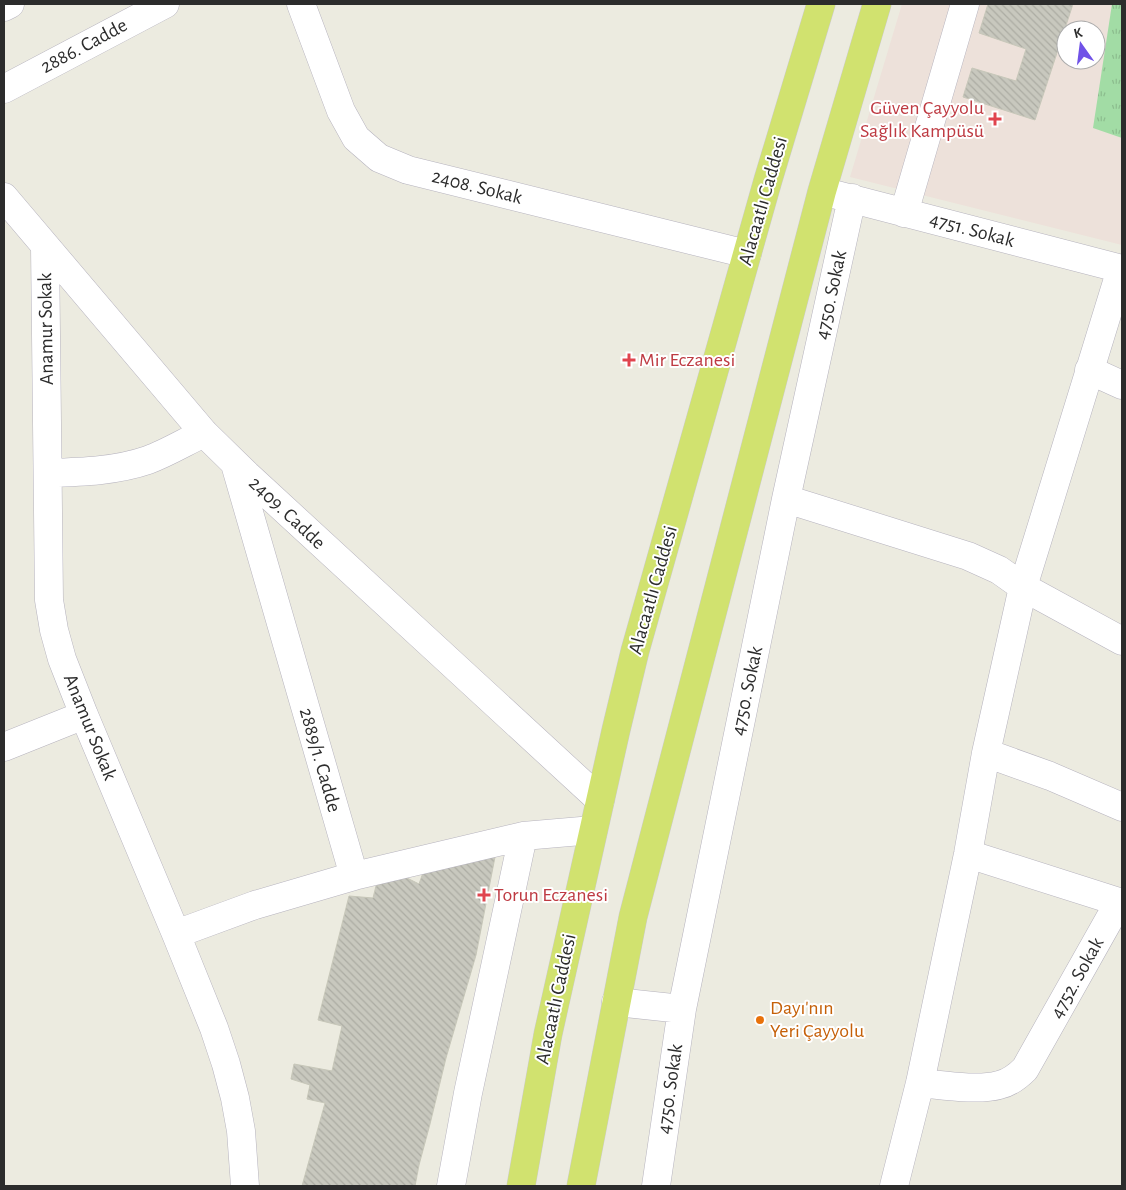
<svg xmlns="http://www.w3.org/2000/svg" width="1126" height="1190" font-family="'Alegreya Sans',sans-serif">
	<defs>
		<pattern id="grass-tufts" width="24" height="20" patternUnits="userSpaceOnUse" patternTransform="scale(1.25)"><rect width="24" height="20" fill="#a2dca5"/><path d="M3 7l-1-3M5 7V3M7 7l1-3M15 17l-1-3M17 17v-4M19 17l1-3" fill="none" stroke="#8cbd8e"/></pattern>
		<pattern id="building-back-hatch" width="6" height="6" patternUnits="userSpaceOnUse" patternTransform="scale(1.25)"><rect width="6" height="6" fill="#c8c8be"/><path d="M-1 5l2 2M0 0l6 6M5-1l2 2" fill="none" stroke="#acaca3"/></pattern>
	</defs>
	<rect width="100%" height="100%" fill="#ecebe0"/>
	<path fill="#ede1da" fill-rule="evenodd" d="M 902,4 L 1122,4 L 1122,245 L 850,177 ZM 1066,30 L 1096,30 L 1096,60 L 1066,60 Z"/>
	<path fill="url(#grass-tufts)" d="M 1112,4 L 1122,4 L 1122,138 L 1093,128 Z"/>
	<path fill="url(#building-back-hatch)" stroke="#c7c7b9" d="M 988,4 L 1073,4 L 1035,120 L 963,97 L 972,68 L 1016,81 L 1026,49 L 979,33 Z
		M 479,854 L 495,857 L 476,955 L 446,1058 L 430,1124 L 419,1165 L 415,1186 L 302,1186 L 325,1103 L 307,1099 L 310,1085 L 291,1079 L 294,1064 L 332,1071 L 342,1026 L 318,1020 L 349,896 L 373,898 L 376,886 L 403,876 L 419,884 L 424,870 Z"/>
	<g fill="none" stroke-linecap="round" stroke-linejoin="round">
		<g stroke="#b6b3be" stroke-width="29">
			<path id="minor" d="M 301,4 L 341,111 L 356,138 L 379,158 L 408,170 L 747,254
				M 4,7 L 10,4
				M 4,89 L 165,4
				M 833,194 L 1122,269
				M 4,197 L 204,433 L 247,475 L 600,800
				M 904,213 L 965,4
				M 45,246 L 49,600 L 54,630 L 62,659 L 84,715 L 176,934 L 214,1028 L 226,1064 L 235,1098 L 241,1131 L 245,1186
				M 1089,370 L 1122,385
				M 49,473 C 82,472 116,471 148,460 C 167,453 185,442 204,433
				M 786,499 L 968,556 L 999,570 L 1023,587 L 1122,641
				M 4,747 L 84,715
				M 986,753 L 1050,776 L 1122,807
				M 354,876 L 523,836 L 593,830
				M 176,934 L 255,905 L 354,876 L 235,464
				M 616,1002 L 682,1009
				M 920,1083 C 942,1085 978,1091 999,1085 C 1009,1083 1018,1076 1025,1069 L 1119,902 L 968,854
				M 451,1186 L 468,1093 L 523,836
				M 656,1186 L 682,1009 L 786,499 L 852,198
				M 894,1186 L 920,1083 L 968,854 L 986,753 L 1023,587 L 1121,269"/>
		</g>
		<g stroke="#ccc" stroke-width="29">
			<path id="major" d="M 521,1186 L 548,1034 L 616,730 L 635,651 L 768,180 L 821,4
				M 581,1186 L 633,917 L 822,191 L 877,4"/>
		</g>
		<use href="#minor" stroke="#fff" stroke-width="28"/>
		<use href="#major" stroke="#d1e26f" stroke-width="28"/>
	</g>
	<g fill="#e0444e" stroke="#fff" stroke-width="2">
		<path d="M992.5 111.5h5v5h5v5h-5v5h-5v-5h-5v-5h5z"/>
		<path d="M626.5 352.5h5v5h5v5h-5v5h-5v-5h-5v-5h5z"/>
		<path d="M481.5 887.5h5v5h5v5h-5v5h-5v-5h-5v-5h5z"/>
	</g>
	<circle fill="#e8710a" stroke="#fff" stroke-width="2" cx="760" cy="1020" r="5"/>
	<g text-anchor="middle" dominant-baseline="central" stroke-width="4" stroke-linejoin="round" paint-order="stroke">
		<g font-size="20" fill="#2c2c2c" stroke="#fff">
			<text transform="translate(84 46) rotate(-28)">2886. Cadde</text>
			<text transform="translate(477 187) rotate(14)">2408. Sokak</text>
			<text transform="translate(763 201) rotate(-74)">Alacaatlı Caddesi</text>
			<text transform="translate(972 230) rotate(15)">4751. Sokak</text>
			<text transform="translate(831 295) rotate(-78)">4750. Sokak</text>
			<text transform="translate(46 329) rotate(-91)">Anamur Sokak</text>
			<text transform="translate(287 513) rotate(43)">2409. Cadde</text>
			<text transform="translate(653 590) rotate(-74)">Alacaatlı Caddesi</text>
			<text transform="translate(747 691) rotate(-78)">4750. Sokak</text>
			<text transform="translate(90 727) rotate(68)">Anamur Sokak</text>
			<text transform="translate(320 760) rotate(74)">2889/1. Cadde</text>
			<text transform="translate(1077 978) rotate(-61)">4752. Sokak</text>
			<text transform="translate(556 999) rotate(-78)">Alacaatlı Caddesi</text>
			<text transform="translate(670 1089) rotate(-82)">4750. Sokak</text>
		</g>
		<g font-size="20" fill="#be3a42" stroke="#fff" text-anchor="start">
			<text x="984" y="108" text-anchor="end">Güven Çayyolu<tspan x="984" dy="23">Sağlık Kampüsü</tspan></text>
			<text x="639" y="360">Mir Eczanesi</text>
			<text x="494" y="895">Torun Eczanesi</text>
		</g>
		<g font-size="20" fill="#c56008" stroke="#fff" text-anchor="start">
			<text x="770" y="1008">Dayı'nın<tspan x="770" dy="23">Yeri Çayyolu</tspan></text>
		</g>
	</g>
	<rect width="1126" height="1190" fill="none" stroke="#2c2c2c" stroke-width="10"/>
	<g transform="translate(1081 45) rotate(346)"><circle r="24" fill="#ffffff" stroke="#ababab"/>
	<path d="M0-4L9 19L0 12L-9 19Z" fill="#7052e7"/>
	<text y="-8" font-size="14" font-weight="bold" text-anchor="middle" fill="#2c2c2c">K</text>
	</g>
</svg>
